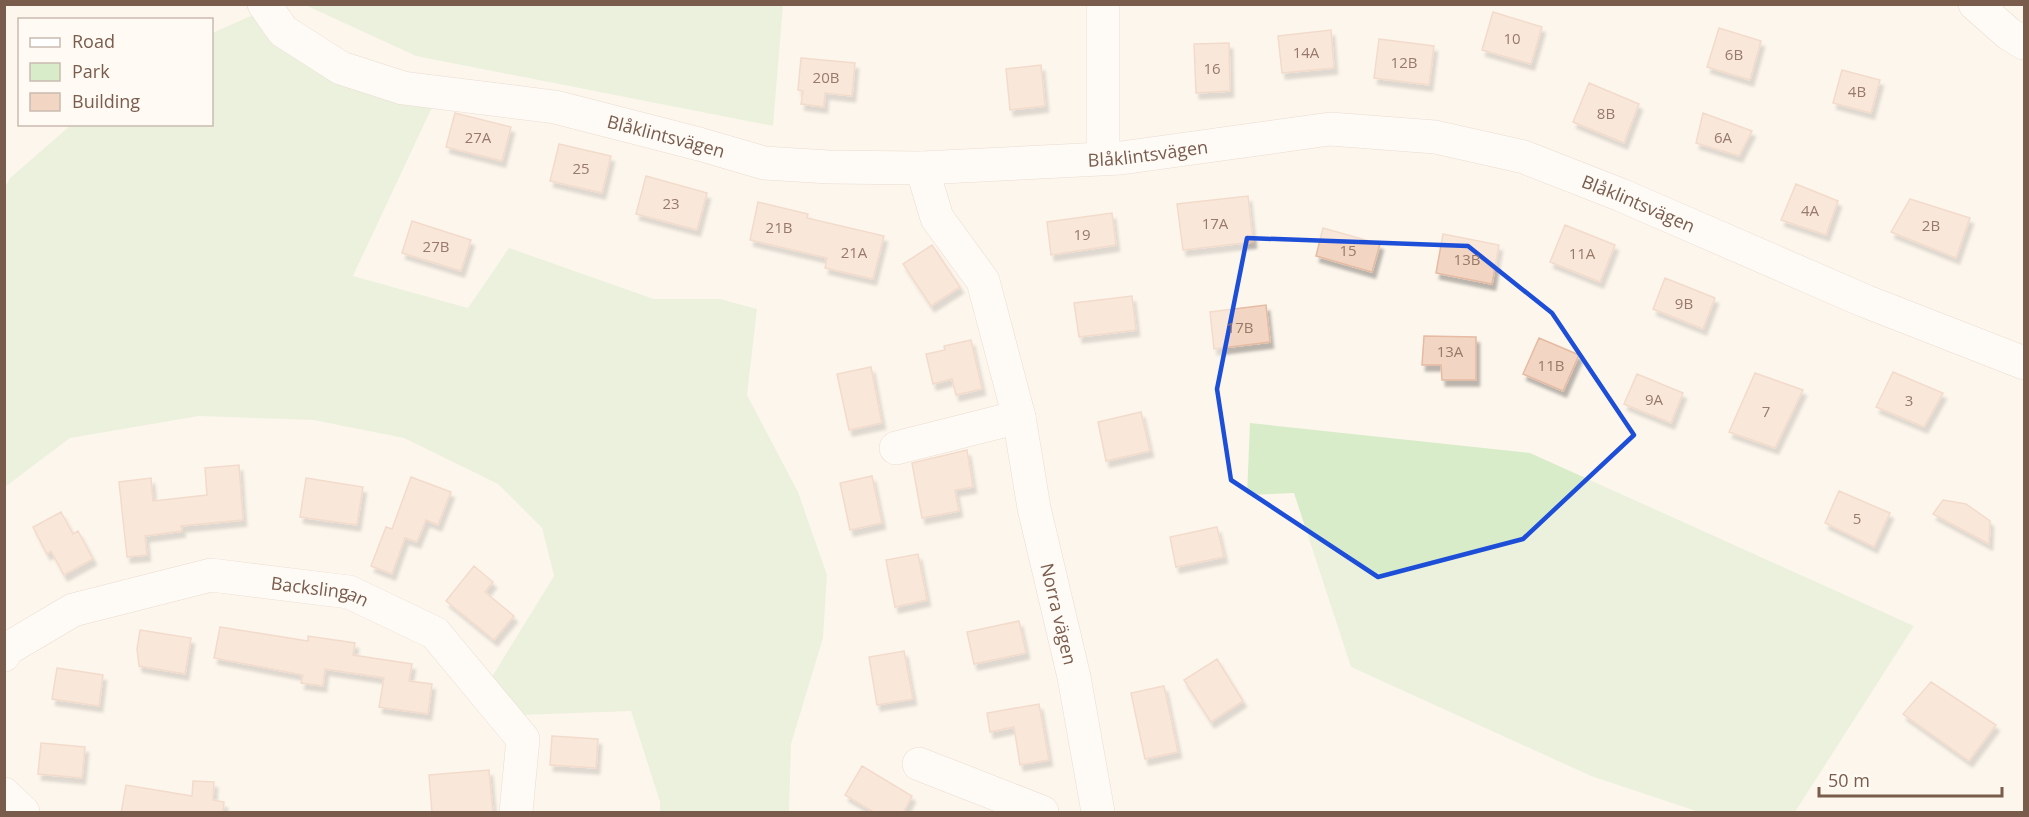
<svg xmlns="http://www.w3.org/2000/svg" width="2029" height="817" font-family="'Open Sans',sans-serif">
	<defs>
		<filter id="shadow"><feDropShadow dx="3.5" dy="6" stdDeviation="1.5" flood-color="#0004"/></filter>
	</defs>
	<rect width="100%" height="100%" fill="#fdf6ec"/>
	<path fill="#d8ecc9" d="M 305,5 L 783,5 L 773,126 L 416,56 Z
		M 253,15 L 434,103 L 353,276 L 468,308 L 509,248 L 654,299 L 720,299 L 757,309 L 747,395 L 798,492 L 827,575 L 823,638 L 791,744 L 789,812 L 660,812 L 660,802 L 631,711 L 522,715 L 490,680 L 554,576 L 542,528 L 498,484 L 404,438 L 313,420 L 199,416 L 70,438 L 5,487 L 5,187 L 10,178 L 71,125 L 212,124 L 212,33 Z
		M 1250,423 L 1530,453 L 1914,626 L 1795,812 L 1699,812 L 1591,776 L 1351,667 L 1294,493 L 1247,495 Z"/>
	<path fill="#f3d5c3" stroke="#e6bba3" stroke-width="1.5" filter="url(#shadow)" d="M 1493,12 L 1542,27 L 1531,64 L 1482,50 Z
		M 1719,28 L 1761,41 L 1750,80 L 1707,67 Z
		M 1331,30 L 1334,68 L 1282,73 L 1278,36 Z
		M 1379,39 L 1434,46 L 1429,85 L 1374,78 Z
		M 1229,43 L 1230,91 L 1196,93 L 1194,44 Z
		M 801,58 L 855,63 L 852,96 L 825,93 L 824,107 L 801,104 L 803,91 L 798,90 Z
		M 1041,65 L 1045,106 L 1010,110 L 1006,69 Z
		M 1842,70 L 1880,80 L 1871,113 L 1833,103 Z
		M 1589,83 L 1639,104 L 1624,143 L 1573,122 Z
		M 455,113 L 511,127 L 502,161 L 446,147 Z
		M 1703,113 L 1752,131 L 1739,156 L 1696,143 Z
		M 559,144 L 611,156 L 602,193 L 550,181 Z
		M 646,176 L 707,193 L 697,230 L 636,214 Z
		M 1796,184 L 1838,201 L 1826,235 L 1781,220 Z
		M 1248,196 L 1253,242 L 1183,250 L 1177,204 Z
		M 1910,199 L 1970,218 L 1956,258 L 1891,232 Z
		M 758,202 L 808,214 L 807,218 L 884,236 L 873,279 L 825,268 L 827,258 L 750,240 Z
		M 1112,213 L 1116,245 L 1051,255 L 1047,222 Z
		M 412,221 L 471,240 L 461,271 L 402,253 Z
		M 1565,225 L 1615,245 L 1600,282 L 1550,262 Z
		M 1323,228 L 1380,244 L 1372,272 L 1316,256 Z
		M 1443,234 L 1499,245 L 1492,284 L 1436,273 Z
		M 932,245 L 960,287 L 931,306 L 903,264 Z
		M 1665,278 L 1715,298 L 1703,329 L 1653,309 Z
		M 1132,296 L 1136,330 L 1079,337 L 1074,303 Z
		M 1266,305 L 1270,342 L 1214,349 L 1210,312 Z
		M 1424,336 L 1476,337 L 1476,380 L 1442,380 L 1441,365 L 1422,365 Z
		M 1539,338 L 1579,355 L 1563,391 L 1523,374 Z
		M 971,340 L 982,389 L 956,395 L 952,379 L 933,384 L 926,354 L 945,350 L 944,346 Z
		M 871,367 L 882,423 L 849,430 L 837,374 Z
		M 1893,372 L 1943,393 L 1924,427 L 1876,407 Z
		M 1755,373 L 1803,390 L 1775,448 L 1729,432 Z
		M 1637,374 L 1683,393 L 1671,423 L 1624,404 Z
		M 1141,412 L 1150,451 L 1106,461 L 1098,422 Z
		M 967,450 L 973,487 L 955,490 L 959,511 L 922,518 L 912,463 Z
		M 239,465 L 243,520 L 181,526 L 182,531 L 145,536 L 147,555 L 127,557 L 119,482 L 151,478 L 153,501 L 207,495 L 205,468 Z
		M 872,476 L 882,523 L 850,530 L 840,483 Z
		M 411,477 L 451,492 L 438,525 L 426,520 L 417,542 L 405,538 L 392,574 L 371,566 L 386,527 L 392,529 Z
		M 306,478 L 363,487 L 357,525 L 300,517 Z
		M 1839,491 L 1890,513 L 1874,547 L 1825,523 Z
		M 1943,500 L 1966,504 L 1990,521 L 1989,544 L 1933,514 Z
		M 61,512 L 73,534 L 78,531 L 93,559 L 64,575 L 51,551 L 47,554 L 33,527 Z
		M 1217,527 L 1224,557 L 1176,567 L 1170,537 Z
		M 918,554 L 927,600 L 895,607 L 886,560 Z
		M 474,566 L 493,582 L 485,592 L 514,616 L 494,640 L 446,601 Z
		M 1019,621 L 1026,653 L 974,664 L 967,632 Z
		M 220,627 L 308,641 L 308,636 L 355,643 L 353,655 L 412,664 L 409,681 L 432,684 L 428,714 L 379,707 L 384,678 L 325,669 L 323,686 L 301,683 L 303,675 L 214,658 Z
		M 140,630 L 191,638 L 185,674 L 139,666 L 137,649 Z
		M 904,651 L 913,699 L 877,705 L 869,657 Z
		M 1217,659 L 1243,701 L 1211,722 L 1184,680 Z
		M 57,668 L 103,675 L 99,706 L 52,699 Z
		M 1931,682 L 1996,725 L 1969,761 L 1903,714 Z
		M 1164,686 L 1178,752 L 1145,759 L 1131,693 Z
		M 1039,704 L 1049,760 L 1020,765 L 1014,727 L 990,732 L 987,713 Z
		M 552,736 L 598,739 L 596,768 L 550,765 Z
		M 41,743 L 85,747 L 82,778 L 38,774 Z
		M 862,766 L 912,796 L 903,813 L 875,813 L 845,795 Z
		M 489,770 L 493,813 L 432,813 L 429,775 Z
		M 193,781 L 214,782 L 213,800 L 224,802 L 223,813 L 121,813 L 126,785 L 192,796 Z"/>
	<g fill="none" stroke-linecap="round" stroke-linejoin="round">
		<g stroke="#d1beb0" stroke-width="34">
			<g id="minor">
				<path id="s1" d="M 264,4 L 283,31 L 341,68 L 403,88 L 555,107 L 699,144 L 764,163 L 829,167 L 922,168 L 1121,158 L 1330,129 L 1435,137 L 1524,157 L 1621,195 L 1865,301 L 2024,363"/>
				<path d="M 1975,4 L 2009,34 L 2024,43"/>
				<path d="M 1103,158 L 1103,4"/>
				<path id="s2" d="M 1019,417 L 1034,508 L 1074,677 L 1098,812"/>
				<path d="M 896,448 L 1019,417 L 983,281 L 937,218 L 922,168"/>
				<path id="s3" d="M 4,655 L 7,649 L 73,610 L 211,575 L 349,592 L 435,633 L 523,739 L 516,812"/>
				<path d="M 919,764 L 1042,812"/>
				<path d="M 4,794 L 23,812"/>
			</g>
		</g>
		<use href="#minor" stroke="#fff" stroke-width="33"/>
	</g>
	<path d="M0 0H2029V817H0ZM 1247,238 L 1468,246 L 1552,313 L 1634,435 L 1523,539 L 1378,577 L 1231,480 L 1217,389 Z" fill="#fdf6ec" fill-opacity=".55" fill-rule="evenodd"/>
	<path fill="none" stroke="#1d4ed8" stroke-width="4.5" stroke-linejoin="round" d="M 1247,238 L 1468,246 L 1552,313 L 1634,435 L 1523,539 L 1378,577 L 1231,480 L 1217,389 Z"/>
	<g text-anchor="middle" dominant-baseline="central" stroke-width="4.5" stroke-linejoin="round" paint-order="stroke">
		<g font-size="15" fill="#987a6a">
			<text x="1512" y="38">10</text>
			<text x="1306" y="52">14A</text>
			<text x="1734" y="54">6B</text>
			<text x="1404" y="62">12B</text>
			<text x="1212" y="68">16</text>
			<text x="826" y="77">20B</text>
			<text x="1857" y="91">4B</text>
			<text x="1606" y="113">8B</text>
			<text x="478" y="137">27A</text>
			<text x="1723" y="137">6A</text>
			<text x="581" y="168">25</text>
			<text x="671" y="203">23</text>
			<text x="1810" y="210">4A</text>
			<text x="1215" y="223">17A</text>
			<text x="1931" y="225">2B</text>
			<text x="779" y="227">21B</text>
			<text x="1082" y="234">19</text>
			<text x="436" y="246">27B</text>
			<text x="1348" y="250">15</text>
			<text x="854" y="252">21A</text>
			<text x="1582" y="253">11A</text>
			<text x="1467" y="259">13B</text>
			<text x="1684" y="303">9B</text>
			<text x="1240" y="327">17B</text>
			<text x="1450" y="351">13A</text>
			<text x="1551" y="365">11B</text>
			<text x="1654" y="399">9A</text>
			<text x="1909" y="400">3</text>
			<text x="1766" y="411">7</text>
			<text x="1857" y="518">5</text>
		</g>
		<g font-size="18" fill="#7a5c4d" stroke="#fffaf3">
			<text stroke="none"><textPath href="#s1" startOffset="435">Blåklintsvägen</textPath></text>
			<text stroke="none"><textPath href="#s1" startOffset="921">Blåklintsvägen</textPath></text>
			<text stroke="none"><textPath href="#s1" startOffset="1425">Blåklintsvägen</textPath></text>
			<text stroke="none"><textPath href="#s3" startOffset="336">Backslingan</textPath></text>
			<text stroke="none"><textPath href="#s2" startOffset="201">Norra vägen</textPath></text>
		</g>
	</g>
	<rect width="2029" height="817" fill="none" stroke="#7a5c4d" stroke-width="12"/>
	<rect x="18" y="18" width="195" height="108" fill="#fffaf3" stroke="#cabbb1" stroke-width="1.5"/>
	<rect x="30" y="38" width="30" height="9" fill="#ffffff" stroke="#cabbb1" stroke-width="1.5"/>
	<text x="72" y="48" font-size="18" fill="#7a5c4d">Road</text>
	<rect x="30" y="63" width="30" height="18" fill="#d8ecc9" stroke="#cabbb1" stroke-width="1.5"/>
	<text x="72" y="78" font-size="18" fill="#7a5c4d">Park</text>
	<rect x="30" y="93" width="30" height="18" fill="#f3d5c3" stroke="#cabbb1" stroke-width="1.5"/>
	<text x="72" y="108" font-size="18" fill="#7a5c4d">Building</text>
	<path d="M1819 787v9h183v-9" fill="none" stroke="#7a5c4d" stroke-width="3"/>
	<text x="1828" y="787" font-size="18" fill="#7a5c4d" stroke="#fffaf3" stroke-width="4.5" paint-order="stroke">50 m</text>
</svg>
